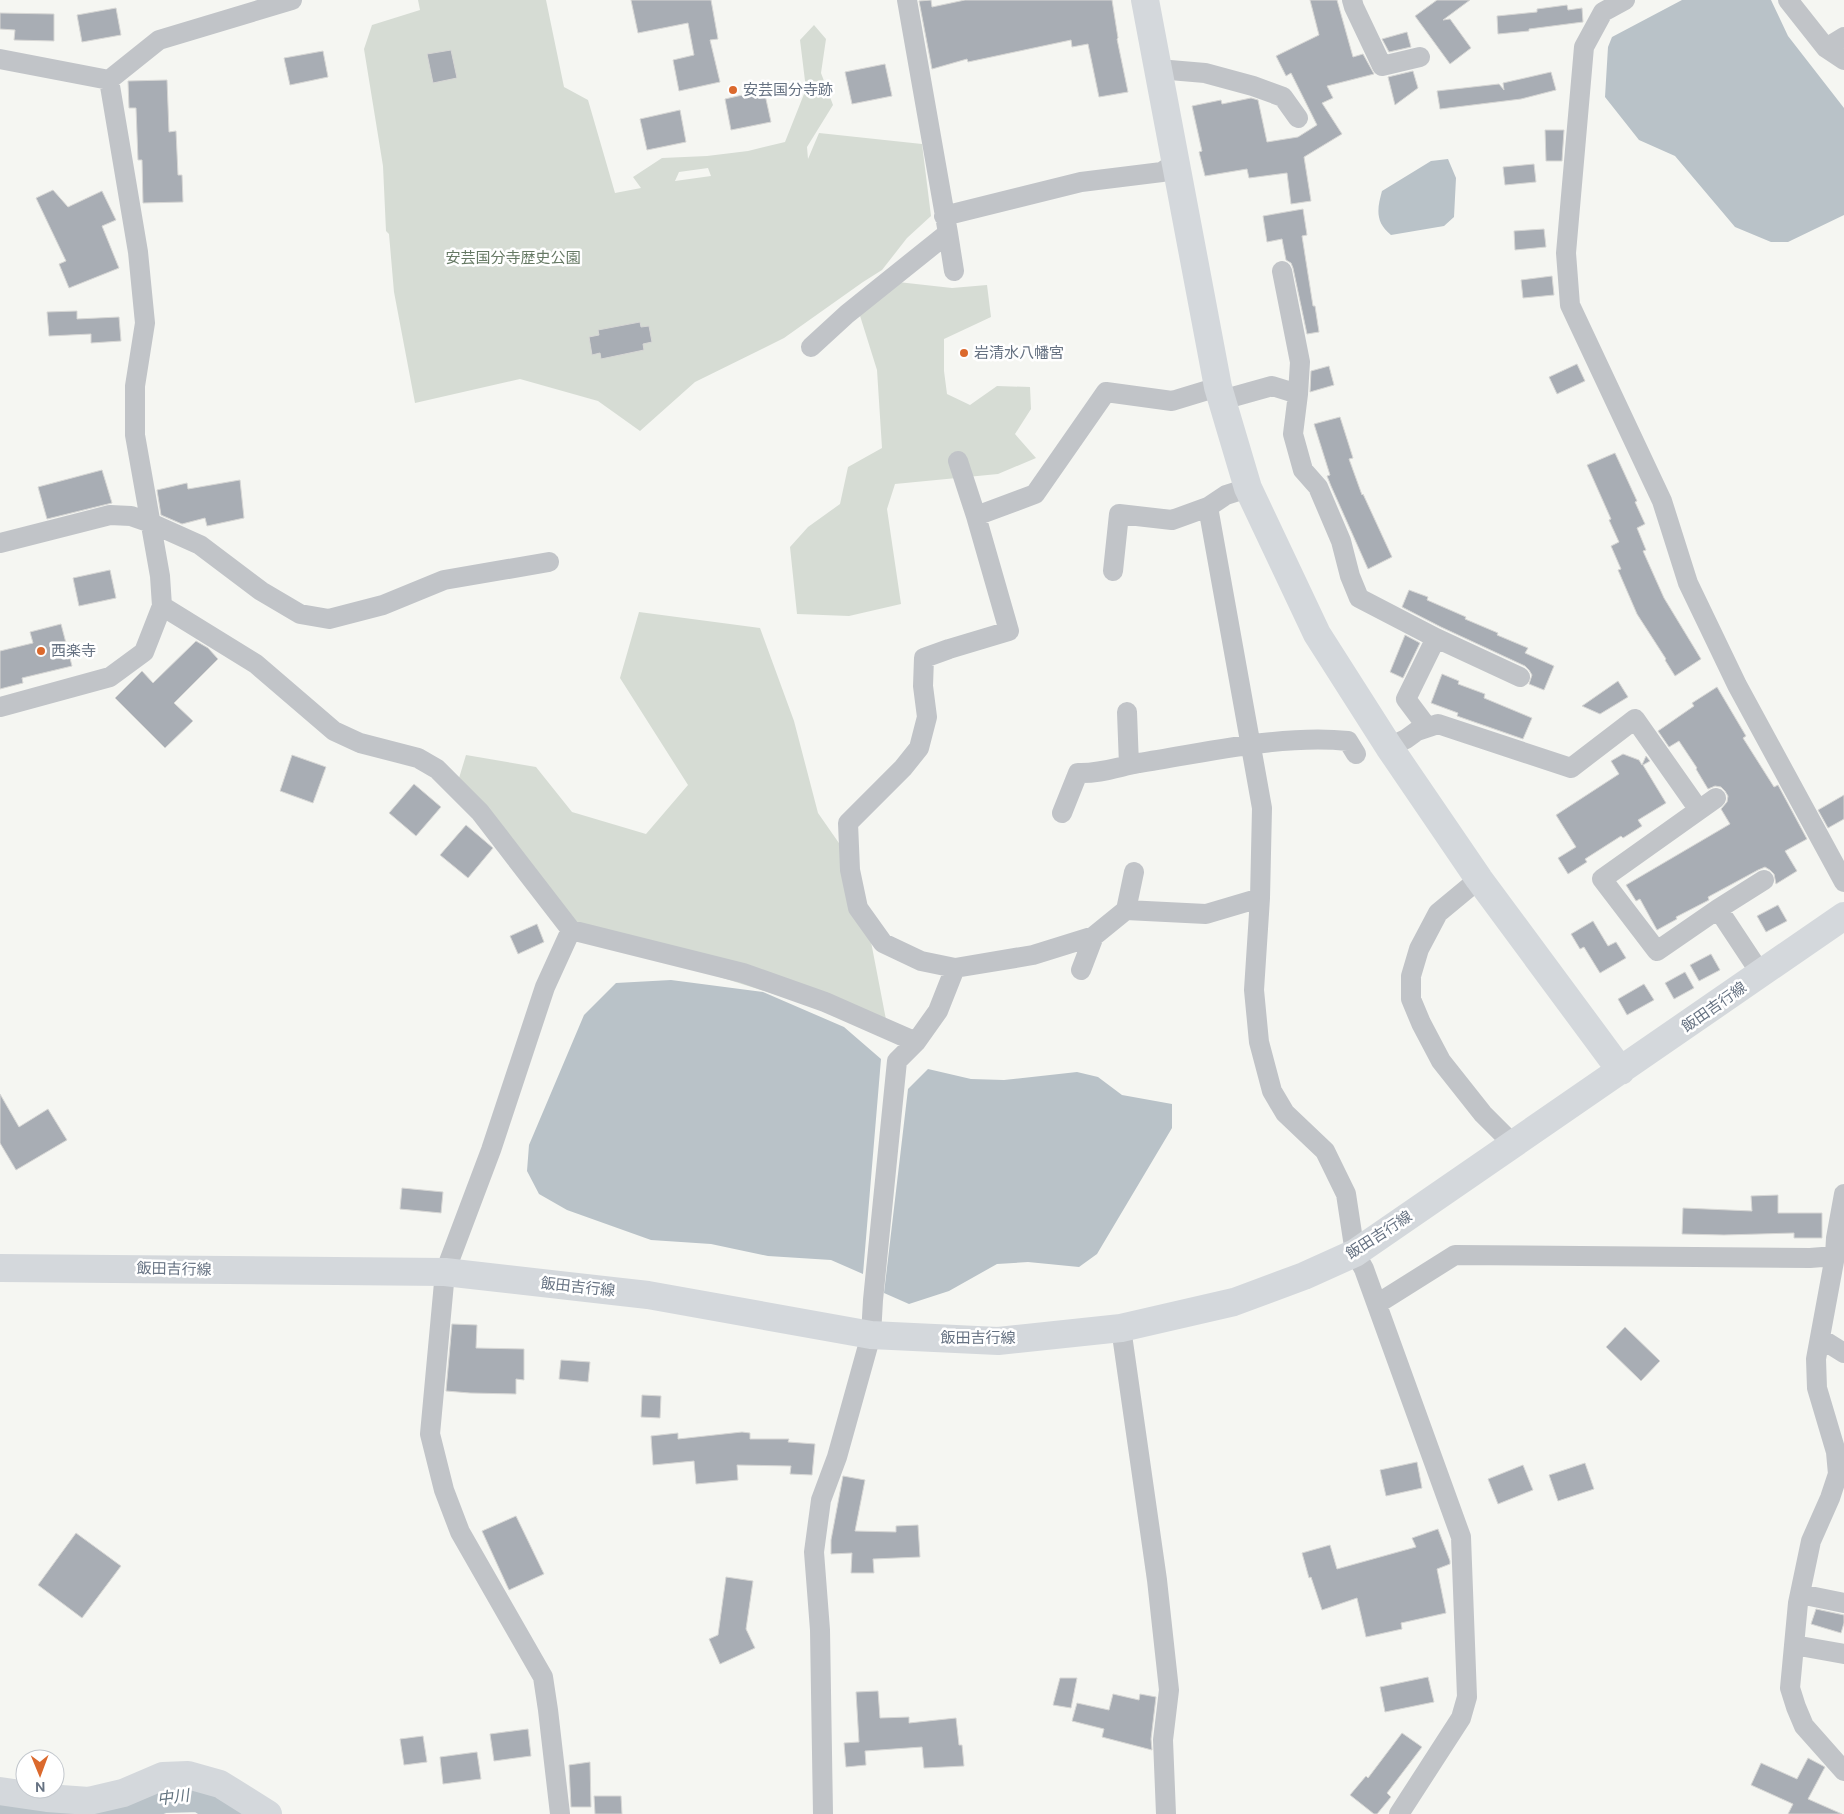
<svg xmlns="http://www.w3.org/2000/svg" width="1844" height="1814" font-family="'DM Sans','Noto Sans JP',sans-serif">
	<rect width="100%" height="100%" fill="#f5f6f2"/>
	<path fill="#d6dcd4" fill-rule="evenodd" d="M 418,0 L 546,0 L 564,87 L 588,100 L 615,193 L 641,188 L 633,177 L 662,158 L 707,156 L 748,151 L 785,142 L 806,89 L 800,40 L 814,25 L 826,39 L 821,73 L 833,105 L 807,147 L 808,159 L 819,133 L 922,144 L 931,216 L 907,238 L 882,270 L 863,282 L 784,338 L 695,382 L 640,431 L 598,401 L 520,379 L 415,403 L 394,292 L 389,234 L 386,231 L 383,166 L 364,49 L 372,25 L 420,10 ZM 708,168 L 711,176 L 675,181 L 679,172 Z
		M 889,281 L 952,288 L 987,285 L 991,317 L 944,339 L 944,371 L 947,394 L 970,405 L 997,386 L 1030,387 L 1031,409 L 1015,434 L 1036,458 L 998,474 L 895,484 L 887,509 L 901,604 L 849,616 L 797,614 L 790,547 L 808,527 L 840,504 L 848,467 L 882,448 L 877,370 L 856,303 Z
		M 639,612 L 760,628 L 794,721 L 818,813 L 857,869 L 888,1030 L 571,930 L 456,788 L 466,755 L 536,767 L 572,812 L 646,834 L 688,785 L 620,678 Z"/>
	<path fill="#b9c2c8" d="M 1682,0 L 1771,0 L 1788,36 L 1844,108 L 1844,215 L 1788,242 L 1771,242 L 1735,227 L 1675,156 L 1639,140 L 1605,97 L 1608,47 L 1612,37 Z
		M 1448,159 L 1456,178 L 1454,217 L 1444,226 L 1391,235 C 1375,222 1377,209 1382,191 L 1431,161 Z
		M 671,980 L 763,992 L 844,1027 L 881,1059 L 863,1274 L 831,1260 L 768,1256 L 711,1244 L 651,1240 L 567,1210 L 539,1194 L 527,1171 L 529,1145 L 584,1015 L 616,983 Z
		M 928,1069 L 971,1079 L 1004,1080 L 1077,1072 L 1098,1077 L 1122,1095 L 1172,1104 L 1172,1128 L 1097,1254 L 1079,1267 L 1028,1262 L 997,1264 L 949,1291 L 909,1304 L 884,1293 L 908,1089 Z"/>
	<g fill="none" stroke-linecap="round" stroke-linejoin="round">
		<path stroke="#b9c2c8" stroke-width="36" d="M 14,1805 L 69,1814
			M 111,1814 L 163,1795 L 200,1794 L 232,1814"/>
	</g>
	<path fill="#a8adb4" stroke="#d7d7d5" d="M 631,0 L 711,0 L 718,39 L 710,40 L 720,82 L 679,91 L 673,60 L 694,55 L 688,23 L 638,33 Z
		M 931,0 L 932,7 L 965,0 L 1112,0 L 1118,38 L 1117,39 L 1128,92 L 1099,97 L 1088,44 L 1072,47 L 1071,40 L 968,62 L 967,59 L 932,69 L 919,1 Z
		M 1310,0 L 1337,0 L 1353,57 L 1363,54 L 1374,74 L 1327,86 L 1333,98 L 1322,103 L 1342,134 L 1304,157 L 1311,201 L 1291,204 L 1287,173 L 1249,178 L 1247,169 L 1205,176 L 1199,152 L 1202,151 L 1192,106 L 1221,100 L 1222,104 L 1251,98 L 1258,100 L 1267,142 L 1298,137 L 1317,125 L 1291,73 L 1286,76 L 1276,56 L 1319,35 Z
		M 1437,0 L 1470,0 L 1443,20 L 1450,19 L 1471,48 L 1450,64 L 1415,16 Z
		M 1567,5 L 1568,10 L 1582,8 L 1583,22 L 1529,29 L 1529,31 L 1498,34 L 1497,16 L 1537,12 L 1537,9 Z
		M 116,8 L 121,35 L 82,42 L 77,15 Z
		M 0,13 L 54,14 L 54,41 L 14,40 L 15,30 L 0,29 Z
		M 1407,32 L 1411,47 L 1389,52 L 1382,39 Z
		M 451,50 L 457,78 L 433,83 L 427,54 Z
		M 323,51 L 328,77 L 290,85 L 284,58 Z
		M 885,64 L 892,96 L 852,104 L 845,72 Z
		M 1413,71 L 1418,88 L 1395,105 L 1388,77 Z
		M 1551,72 L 1556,90 L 1521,99 L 1440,109 L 1437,91 L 1499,84 L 1504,90 L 1503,83 Z
		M 167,80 L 169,132 L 176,131 L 178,175 L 182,175 L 183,202 L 143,203 L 142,160 L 138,160 L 136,108 L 129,108 L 128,81 Z
		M 764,90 L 771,122 L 731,130 L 725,99 Z
		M 680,110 L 686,142 L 647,150 L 640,119 Z
		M 1545,130 L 1564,130 L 1562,161 L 1546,161 Z
		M 1534,164 L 1536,182 L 1505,185 L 1503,167 Z
		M 53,190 L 68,207 L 102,191 L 116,220 L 102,226 L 119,268 L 69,288 L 59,264 L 66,261 L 36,198 Z
		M 1303,209 L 1307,235 L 1302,236 L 1313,306 L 1315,306 L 1319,332 L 1307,334 L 1293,268 L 1291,263 L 1286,260 L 1282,239 L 1267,242 L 1263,216 Z
		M 1544,229 L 1546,247 L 1515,250 L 1514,231 Z
		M 1552,276 L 1554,295 L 1523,298 L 1521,280 Z
		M 77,311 L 77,319 L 119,317 L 121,341 L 91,343 L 91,334 L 49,336 L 47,312 Z
		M 640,322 L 641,327 L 649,326 L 652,342 L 643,344 L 644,350 L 601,359 L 600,353 L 592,355 L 589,337 L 599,335 L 598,330 Z
		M 1577,364 L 1585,381 L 1557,394 L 1549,377 Z
		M 1329,366 L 1334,385 L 1310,392 L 1311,371 Z
		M 1340,417 L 1353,458 L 1349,459 L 1362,495 L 1363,494 L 1392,557 L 1368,569 L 1331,486 L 1327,476 L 1330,475 L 1314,424 Z
		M 1615,453 L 1637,501 L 1635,502 L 1645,524 L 1637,528 L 1646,550 L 1643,551 L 1664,598 L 1701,659 L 1675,676 L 1665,660 L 1666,659 L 1637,614 L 1618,570 L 1621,569 L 1611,546 L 1619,542 L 1609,520 L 1611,519 L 1587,465 Z
		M 102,470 L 112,503 L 47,519 L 38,487 Z
		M 240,480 L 244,518 L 207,526 L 205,518 L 182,524 L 161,515 L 157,490 L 187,483 L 188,489 Z
		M 110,570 L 116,598 L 79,606 L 73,578 Z
		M 1409,590 L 1428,597 L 1427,600 L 1466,617 L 1465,619 L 1498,633 L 1497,635 L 1528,648 L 1525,653 L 1554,666 L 1544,690 L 1529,684 L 1532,675 L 1529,670 L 1525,666 L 1441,627 L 1402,607 Z
		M 61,624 L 72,666 L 22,678 L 23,683 L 0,689 L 0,651 L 33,643 L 30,632 Z
		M 1405,635 L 1420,643 L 1403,678 L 1390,672 Z
		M 196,641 L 208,648 L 218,659 L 174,703 L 193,721 L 165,748 L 115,698 L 142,671 L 153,683 Z
		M 1442,674 L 1459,681 L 1458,684 L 1485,694 L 1484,698 L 1532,718 L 1523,739 L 1457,716 L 1458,713 L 1431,703 Z
		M 1618,681 L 1628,697 L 1600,714 L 1582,706 Z
		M 1717,687 L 1746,736 L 1743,738 L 1774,787 L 1778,785 L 1807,839 L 1785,851 L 1797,871 L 1776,884 L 1774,874 L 1770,870 L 1765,867 L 1758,870 L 1708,897 L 1709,900 L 1676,917 L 1677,919 L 1657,930 L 1640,899 L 1636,901 L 1626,885 L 1730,824 L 1721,809 L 1727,802 L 1728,796 L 1725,791 L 1721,787 L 1715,786 L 1708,789 L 1696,769 L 1697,768 L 1679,741 L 1669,747 L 1658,731 L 1694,706 L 1692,703 Z
		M 1623,754 L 1639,760 L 1642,765 L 1646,756 L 1650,761 L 1643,765 L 1666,803 L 1638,820 L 1642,826 L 1623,838 L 1621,836 L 1585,859 L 1587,862 L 1568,874 L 1558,858 L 1576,847 L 1556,815 L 1619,774 L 1611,761 Z
		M 292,755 L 326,767 L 313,803 L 280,791 Z
		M 414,784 L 441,807 L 416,836 L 389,813 Z
		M 1844,795 L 1844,819 L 1828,828 L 1818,810 Z
		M 466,825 L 493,848 L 468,878 L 440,855 Z
		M 1778,905 L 1787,921 L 1766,932 L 1757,916 Z
		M 1593,921 L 1608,946 L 1616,942 L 1626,958 L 1600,973 L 1584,947 L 1580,949 L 1571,934 Z
		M 537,924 L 544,942 L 518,954 L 510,936 Z
		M 1711,954 L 1720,970 L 1699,981 L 1690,965 Z
		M 1685,972 L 1694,988 L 1674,999 L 1665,983 Z
		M 1644,984 L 1654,1000 L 1627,1015 L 1618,999 Z
		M 0,1094 L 19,1127 L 48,1109 L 67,1140 L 16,1170 L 0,1143 Z
		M 402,1188 L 443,1192 L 441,1213 L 400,1209 Z
		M 1778,1195 L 1778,1213 L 1822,1213 L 1822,1238 L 1794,1238 L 1794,1233 L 1724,1235 L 1682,1234 L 1683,1208 L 1752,1211 L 1751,1196 Z
		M 452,1324 L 477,1325 L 476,1348 L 524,1349 L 524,1380 L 516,1379 L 516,1394 L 470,1393 L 446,1391 Z
		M 1625,1327 L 1660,1361 L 1641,1381 L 1606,1347 Z
		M 561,1360 L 590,1362 L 588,1382 L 559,1379 Z
		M 642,1395 L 661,1396 L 660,1418 L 641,1417 Z
		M 742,1432 L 750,1433 L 750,1439 L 789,1439 L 788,1442 L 815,1444 L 812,1475 L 790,1474 L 791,1466 L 737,1465 L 738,1480 L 696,1484 L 694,1461 L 653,1465 L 651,1436 L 678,1433 L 678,1439 Z
		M 1417,1462 L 1422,1488 L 1386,1496 L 1380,1470 Z
		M 1585,1463 L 1594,1489 L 1558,1501 L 1549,1475 Z
		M 1523,1465 L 1533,1490 L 1498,1504 L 1488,1479 Z
		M 843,1476 L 865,1480 L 855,1531 L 896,1532 L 896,1526 L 918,1525 L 920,1557 L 873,1559 L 874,1573 L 851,1573 L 852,1553 L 831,1554 L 831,1540 Z
		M 516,1516 L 544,1574 L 509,1590 L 482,1531 Z
		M 1438,1529 L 1450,1561 L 1450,1564 L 1437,1569 L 1446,1613 L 1401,1623 L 1402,1629 L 1366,1637 L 1357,1598 L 1322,1610 L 1311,1577 L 1309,1578 L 1302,1553 L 1330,1545 L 1337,1569 L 1416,1547 L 1412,1538 Z
		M 76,1533 L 121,1566 L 82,1618 L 38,1585 Z
		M 726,1577 L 753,1581 L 746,1629 L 755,1648 L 720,1664 L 709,1639 L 718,1635 Z
		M 1816,1609 L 1844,1615 L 1844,1623 L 1841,1633 L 1811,1624 Z
		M 1428,1677 L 1434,1702 L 1385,1712 L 1380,1687 Z
		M 1060,1678 L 1077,1678 L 1071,1708 L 1053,1705 Z
		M 878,1691 L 880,1718 L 909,1717 L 909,1723 L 956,1718 L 959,1745 L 962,1745 L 964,1766 L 924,1768 L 922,1747 L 865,1751 L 866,1765 L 846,1767 L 844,1743 L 859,1742 L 856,1692 Z
		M 1113,1694 L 1139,1700 L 1140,1694 L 1156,1697 L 1151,1739 L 1152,1750 L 1102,1737 L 1104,1729 L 1072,1721 L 1077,1703 L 1109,1710 Z
		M 528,1729 L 531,1756 L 494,1761 L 490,1734 Z
		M 1402,1733 L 1422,1747 L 1387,1793 L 1391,1797 L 1377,1814 L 1374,1814 L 1350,1795 L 1366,1776 L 1368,1778 Z
		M 423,1736 L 427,1762 L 404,1765 L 400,1739 Z
		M 477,1752 L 481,1779 L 443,1784 L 440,1757 Z
		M 1808,1758 L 1825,1767 L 1808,1799 L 1842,1814 L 1788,1814 L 1793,1804 L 1751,1785 L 1761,1763 L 1797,1779 Z
		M 590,1762 L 591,1807 L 571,1807 L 569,1765 Z
		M 594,1796 L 621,1796 L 622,1814 L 595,1814 Z"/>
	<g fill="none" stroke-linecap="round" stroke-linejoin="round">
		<path stroke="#c1c4c8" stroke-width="20" d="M 1352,0 L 1354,7 L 1382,66 L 1420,57
			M 1625,0 L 1603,12 L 1584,47 L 1566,253 L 1570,305 L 1662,501 L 1688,583 L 1737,685 L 1844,882
			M 1788,0 L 1826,48 L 1844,60
			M 1826,48 L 1844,37
			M 0,59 L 109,80 L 159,40 L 292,0
			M 1158,69 L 1205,73 L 1253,86 L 1283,97 L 1298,118
			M 944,216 L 1081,182 L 1162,172 L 1176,162
			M 948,233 L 954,271
			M 1282,271 L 1300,362 L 1298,394
			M 811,347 L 847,314 L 948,233 L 907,0
			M 1222,400 L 1272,386 L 1298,394 L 1293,434 L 1303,470 L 1318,487 L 1341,541 L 1350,576 L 1359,598 L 1436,638
			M 958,461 L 976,516
			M 1208,507 L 1262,808 L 1260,898 L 1254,990 L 1259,1042 L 1272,1091 L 1285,1113 L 1325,1151 L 1346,1194 L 1355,1253 L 1364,1269 L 1461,1537 L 1467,1697 L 1461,1718 L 1399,1814
			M 0,543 L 110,515 L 131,516 L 151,523 L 200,545 L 261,591 L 300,614 L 329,619 L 383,605 L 444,580 L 549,562
			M 1113,571 L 1119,514 L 1172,520 L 1208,507 L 1226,495 L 1248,488
			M 162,606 L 256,664 L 334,731 L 360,743 L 418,758 L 437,769 L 480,812 L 571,930 L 743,973 L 825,1002 L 916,1042
			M 0,707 L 110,677 L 144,652 L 162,606 L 160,576 L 135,435 L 135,386 L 145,323 L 138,252 L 109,80
			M 1127,712 L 1129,765
			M 1427,727 L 1406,699 L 1436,638 L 1520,677
			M 1389,747 L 1406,739 L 1417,731 L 1438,724 L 1571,768 L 1635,719 L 1699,810
			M 1716,798 L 1602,879 L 1657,951 L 1718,909 L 1761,974
			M 1062,813 L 1078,773 C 1099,774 1118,767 1139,763 C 1205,753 1282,734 1348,741 L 1356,754
			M 1479,879 L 1438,913 L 1419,949 L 1411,976 L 1411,999 L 1421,1023 L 1441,1061 L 1483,1114 L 1514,1145
			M 1718,909 L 1764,880
			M 1126,910 L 1206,914 L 1260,898
			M 955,968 L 921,961 L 883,943 L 858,908 L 850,870 L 848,823 L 903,768 L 919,748 L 927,717 L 923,686 L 924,658 L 949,649 L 1009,631 L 976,516 L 1035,494 L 1106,392 L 1172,401 L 1218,387
			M 1081,970 L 1094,936
			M 1835,1256 L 1816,1359 L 1817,1388 L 1836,1452 L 1838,1474 L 1830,1498 L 1811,1541 L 1798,1603 L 1790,1688 L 1796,1707 L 1804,1726 L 1844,1771
			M 1377,1304 L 1455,1255 L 1810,1258 L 1835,1256 L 1836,1238 L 1844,1194
			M 1121,1328 L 1157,1580 L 1169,1690 L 1163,1740 L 1166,1814
			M 1820,1338 L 1844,1353
			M 1800,1594 L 1844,1603
			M 1794,1645 L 1844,1654
			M 560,1814 L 548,1710 L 543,1677 L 460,1532 L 444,1490 L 430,1434 L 445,1272 L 491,1150 L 545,987 L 571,930
			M 823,1814 L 820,1630 L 814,1552 L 821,1500 L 837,1457 L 871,1335 L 873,1300 L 897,1061 L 916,1042 L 938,1011 L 955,968 L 1033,955 L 1094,936 L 1126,910 L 1134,872"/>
		<path stroke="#d4d8dc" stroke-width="28" d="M 1145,0 L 1218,387 L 1248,488 L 1317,634 L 1389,747 L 1479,879 L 1621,1071
			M 0,1268 L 445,1272 L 648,1295 L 871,1335 L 998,1341 L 1121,1328 L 1234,1302 L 1304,1276 L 1355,1253 L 1844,916
			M 0,1791 L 47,1798 L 89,1801 L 123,1793 L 163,1776 L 188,1775 L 220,1784 L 268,1814"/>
	</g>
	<g fill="#db692d" stroke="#fff" stroke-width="2">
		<circle cx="733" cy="90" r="5"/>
		<circle cx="964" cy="353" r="5"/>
		<circle cx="41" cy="651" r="5"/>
	</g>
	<g text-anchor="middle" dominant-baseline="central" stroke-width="5" stroke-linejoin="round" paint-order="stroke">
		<g font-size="15" fill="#667282" stroke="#fff" text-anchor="start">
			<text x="743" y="90">安芸国分寺跡</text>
			<text x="974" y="353">岩清水八幡宮</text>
			<text x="51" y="651">西楽寺</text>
		</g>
		<g font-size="15" fill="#667964" stroke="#fff">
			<text x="513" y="258">安芸国分寺歴史公園</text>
		</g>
		<g font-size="15" fill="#667282" stroke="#fff">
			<text transform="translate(1714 1007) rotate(-35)">飯田吉行線</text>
			<text transform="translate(1379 1235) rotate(-33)">飯田吉行線</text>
			<text transform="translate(174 1269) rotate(1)">飯田吉行線</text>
			<text transform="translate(578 1287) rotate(6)">飯田吉行線</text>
			<text x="978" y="1338">飯田吉行線</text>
		</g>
		<g font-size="16" font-style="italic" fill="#62737f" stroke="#fff">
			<text transform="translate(173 1797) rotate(-7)">中川</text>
		</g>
	</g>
	<g transform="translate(40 1774) rotate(179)"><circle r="24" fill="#ffffff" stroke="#c2c7cd"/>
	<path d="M0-4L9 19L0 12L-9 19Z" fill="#db692d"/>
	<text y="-8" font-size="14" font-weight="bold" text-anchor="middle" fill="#667282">N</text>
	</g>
</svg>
